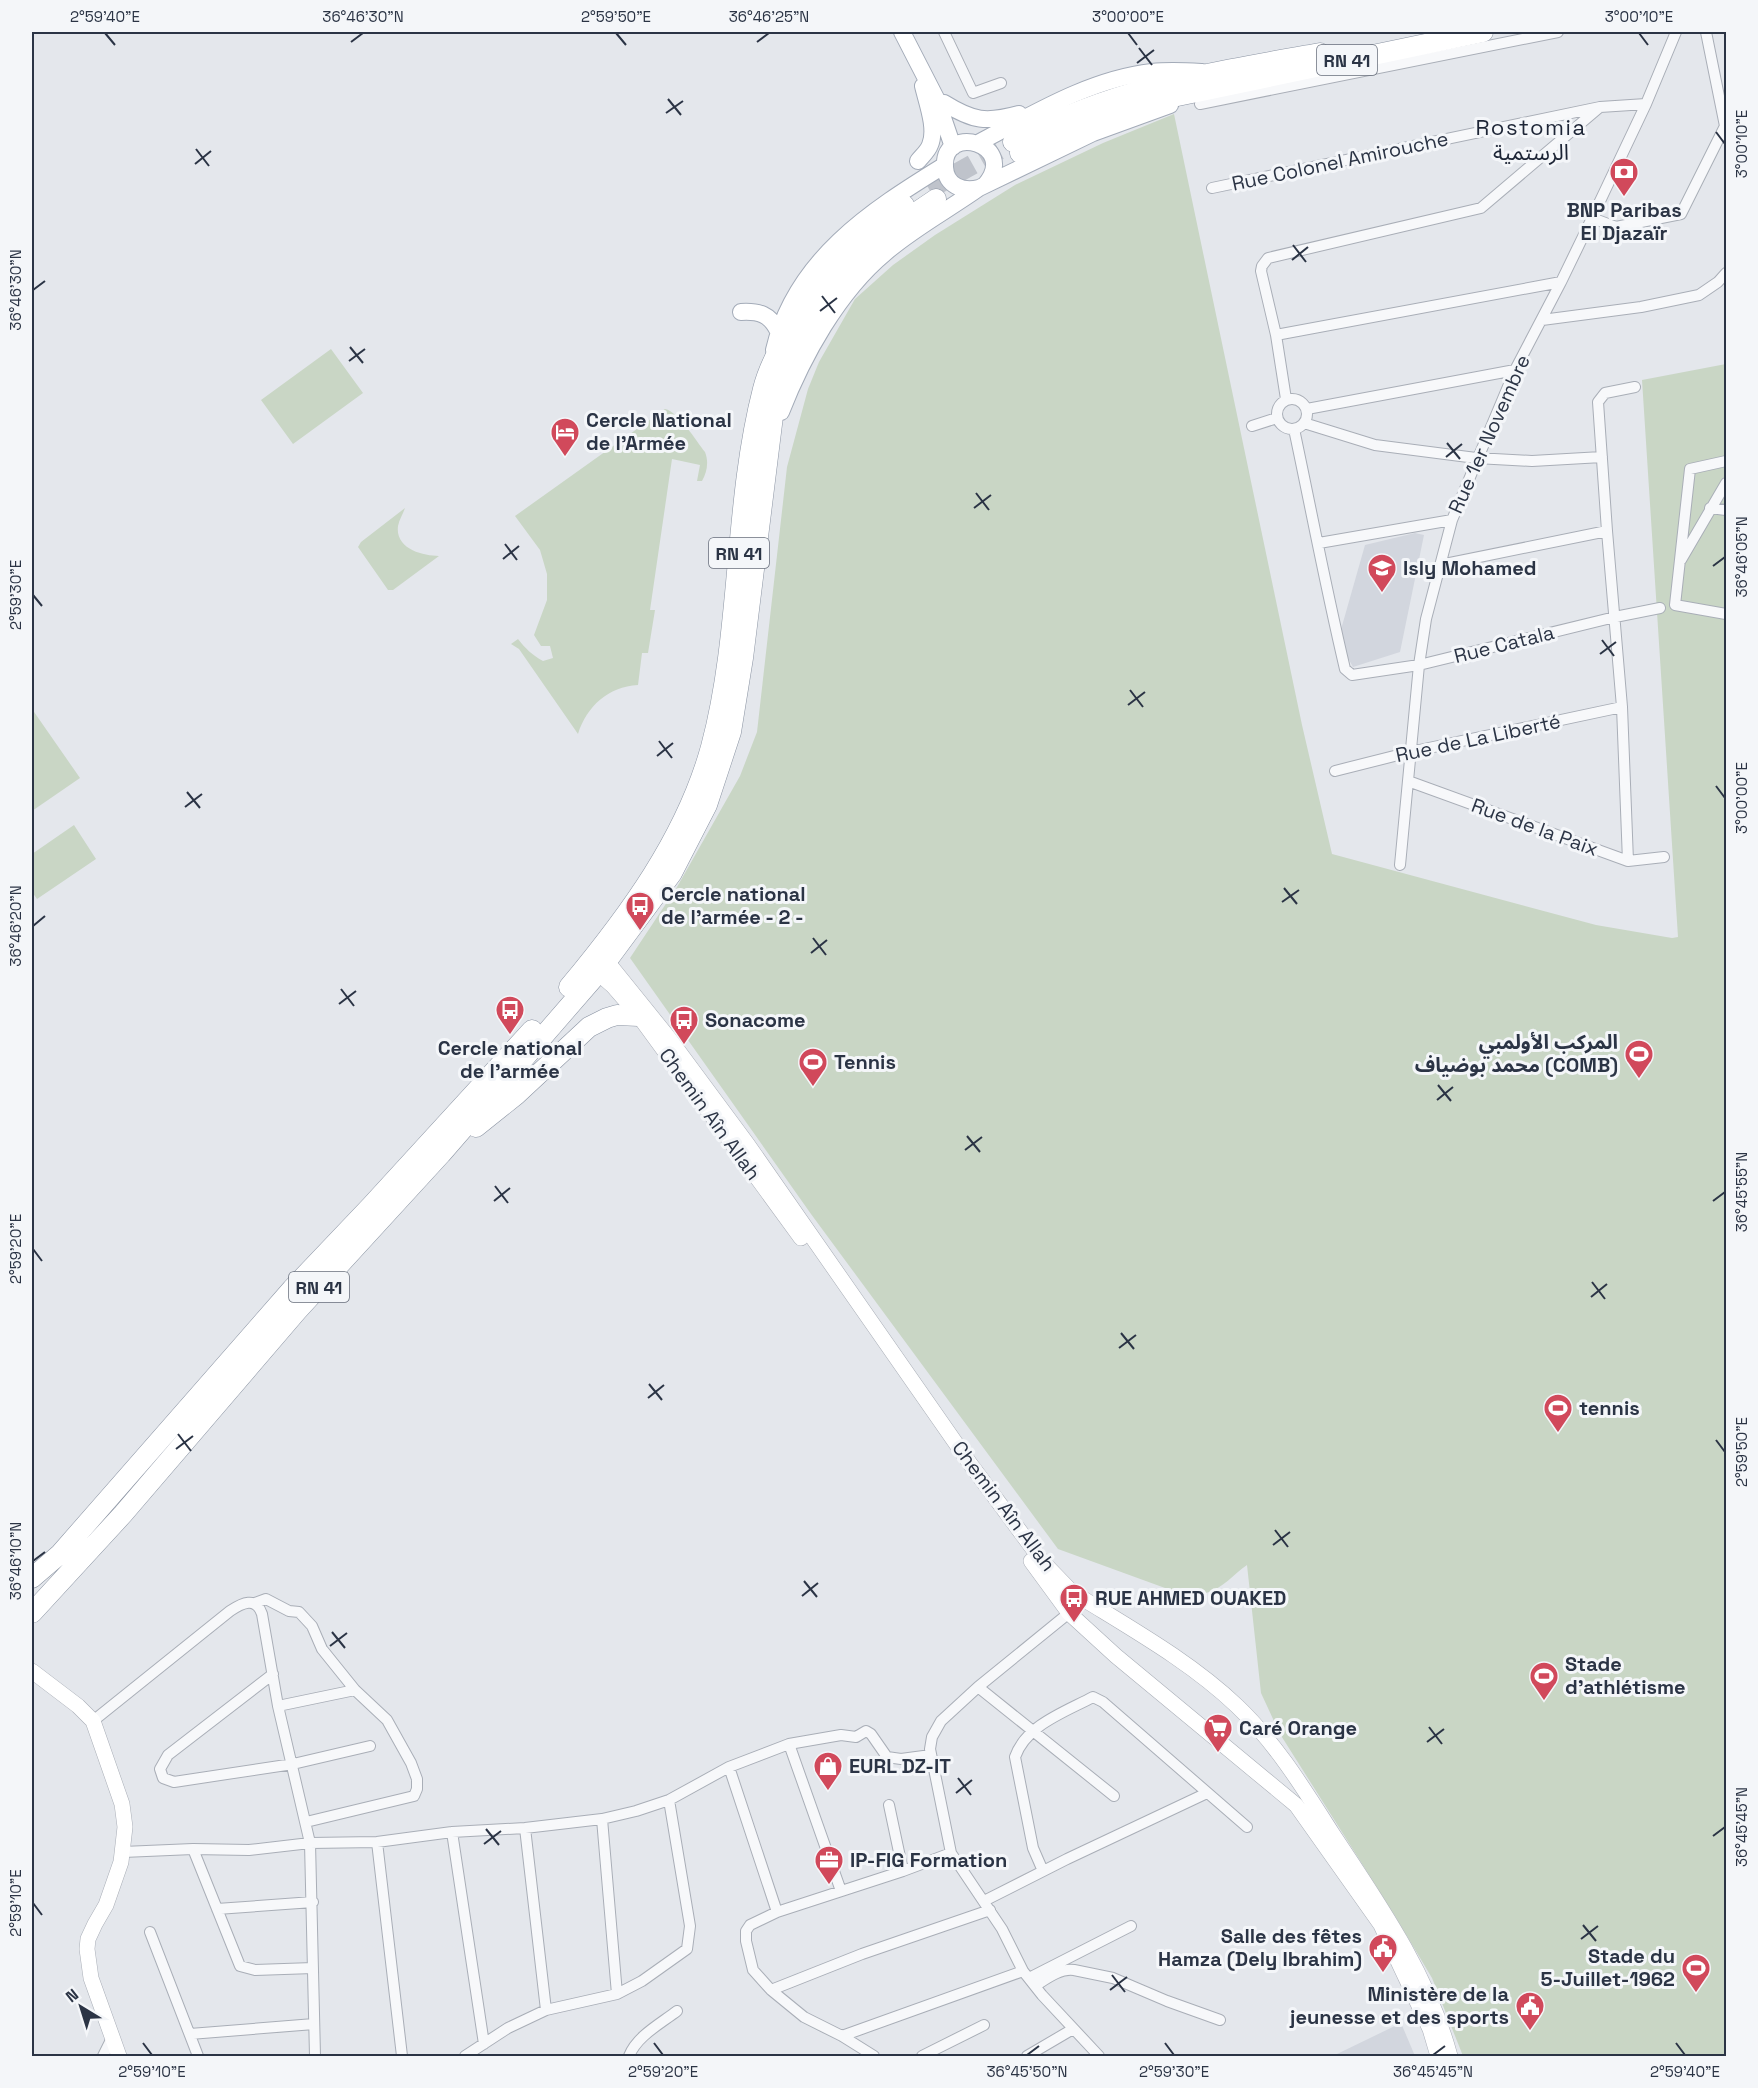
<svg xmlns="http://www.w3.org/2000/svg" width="1758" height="2088" font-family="'Space Grotesk','Noto Sans Arabic',sans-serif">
	<rect width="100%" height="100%" fill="#e4e7ec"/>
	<path fill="#d2d6de" d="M 1415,533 L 1424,535 L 1400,652 L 1353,667 L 1338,640 L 1365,545 Z
		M 1401,2023 L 1415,2056 L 1331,2056 L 1337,2054 Z"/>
	<path fill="#c9d6c5" d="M 1174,114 L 1302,725 L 1332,854 L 1596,925 L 1672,938 L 1678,937 L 1642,380 L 1726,364 L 1726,2056 L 1463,2056 L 1432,1978 L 1395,1916 L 1280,1734 L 1261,1693 L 1247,1565 C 1234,1574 1222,1589 1206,1593 C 1197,1596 1185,1593 1176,1592 L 1058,1549 L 811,1214 L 630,958 L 677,887 L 740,776 L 757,732 L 787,467 L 808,389 L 819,362 L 855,299 L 893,265 L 935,235 L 1015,185 L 1103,143 Z
		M 331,349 L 363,393 L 293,444 L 261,400 Z
		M 665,409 C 679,412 696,441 705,452 C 709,462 707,472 702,481 L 697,481 L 700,465 L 672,459 L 650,610 L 655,610 L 648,653 L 642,653 L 638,685 C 608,687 587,706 578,734 L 519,649 L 511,644 L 518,639 C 525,648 532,655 543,661 L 553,658 L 550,646 L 541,646 L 534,635 L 547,600 L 547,574 L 540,550 L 515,516 Z
		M 405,508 C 403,514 399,520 398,526 C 395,549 423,556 439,556 L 393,590 L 388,590 L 358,547 L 361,542 Z
		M 32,709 L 80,778 L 32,811 Z
		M 74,825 L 96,859 L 37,899 L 32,892 L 32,854 Z"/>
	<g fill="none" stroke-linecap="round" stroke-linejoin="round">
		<path stroke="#bfc3cb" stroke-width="20" stroke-dasharray="20 10" stroke-linecap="butt" d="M 929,189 L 1013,142"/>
		<g stroke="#a9aeb7" stroke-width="12">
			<path id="street" d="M 944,32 L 973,93 L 1001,83
				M 1200,104 L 1558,32
				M 1212,188 L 1600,107 L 1646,104
				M 1592,218 L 1616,227 L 1681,214 L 1725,126 L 1706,32
				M 1542,320 L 1641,307 L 1699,295 L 1718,282 L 1726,273
				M 1276,335 L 1561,282
				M1277 414a15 15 0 1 1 30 0a15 15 0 1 1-30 0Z
				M 1286,399 L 1276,335 L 1261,271 L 1262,266 L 1268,258 L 1481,208 L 1600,107
				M 1307,409 L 1515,370
				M 1304,423 L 1375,445 L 1476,458 L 1532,461 L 1602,457
				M 1252,426 L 1277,418
				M 1294,429 C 1311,509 1326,589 1345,669 L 1352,675 L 1419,665 L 1615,617 L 1660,608
				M 1726,461 L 1690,469 L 1675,605 L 1726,614
				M 1710,508 L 1726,510
				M 1319,543 L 1452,520
				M 1681,560 L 1726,483
				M 1440,565 L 1607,531
				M 1335,771 L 1410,752 L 1622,707
				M 1408,781 L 1628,861 L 1664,857
				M 1628,861 L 1622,707 L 1607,531 L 1598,402 L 1605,393 L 1635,387
				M 1400,865 L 1419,665 L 1426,619 L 1452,520 L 1515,370 L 1561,282 L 1592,218 L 1646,104 L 1676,32
				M 255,1603 L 266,1599 L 289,1611 L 299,1612 L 312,1626 L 322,1649 L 355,1690 L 387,1720 L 411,1763 L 417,1779 L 417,1789 L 414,1796 L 306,1822
				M 1069,1613 L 978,1687 L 941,1721 L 932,1737 L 930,1749 L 951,1853 L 1002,1929 L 1023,1971 L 1042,1995 L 1099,2056
				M 273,1674 L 168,1755 L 160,1769 L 163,1778 L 174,1782 L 293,1764 L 370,1746
				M 978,1687 L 1114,1796
				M 278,1706 L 355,1690
				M 93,1721 L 230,1611 C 242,1603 256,1596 262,1614 L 278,1706 L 310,1843 L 315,2056
				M 789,1744 L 841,1891
				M 729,1767 L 777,1912
				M 889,1805 L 903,1871
				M 602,1819 L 617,1994
				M 525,1828 L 546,2010
				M 452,1832 L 484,2044
				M 377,1842 L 402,2056
				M 193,1849 L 240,1966 L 255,1970 L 313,1968
				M 123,1852 L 193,1849 L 249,1850 L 310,1843 L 377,1842 L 452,1832 L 525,1828 L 602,1819 L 636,1811 L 669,1800 L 729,1767 L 789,1744 L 841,1735 L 856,1737 L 866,1731 L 871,1734 L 887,1757 L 901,1759 L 931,1755
				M 1043,1871 L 1033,1848 L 1015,1757 C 1026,1725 1065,1712 1093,1697 L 1103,1702 L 1247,1827
				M 984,1901 L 1067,1859 L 1207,1793
				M 217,1909 L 313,1902
				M 150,1932 L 198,2056
				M 1029,1978 L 1131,1926
				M 1035,1986 C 1046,1979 1060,1968 1074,1970 L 1113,1978 L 1167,2001 L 1220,2020
				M 771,1990 L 862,1954 L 990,1910
				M 190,2034 L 314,2024
				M 842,2036 L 1023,1971
				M 103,2056 L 111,2040
				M 465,2056 L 508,2028 L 546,2010 L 617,1994 L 642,1981 L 687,1949 L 690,1926 L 669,1800
				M 629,2056 C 637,2036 660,2024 677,2011
				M 874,2056 L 842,2036 L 804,2017 L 771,1990 L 753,1970 L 746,1941 L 746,1931 L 750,1925 L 777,1912 L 903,1871 L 951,1853
				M 922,2056 L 984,2025
				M 1027,2056 L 1073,2029"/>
		</g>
		<g stroke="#a9aeb7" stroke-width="16">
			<path id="secondary" d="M 601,954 L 668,1037 L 748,1145 L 971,1465 L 1042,1561 L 1069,1589 L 1085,1600 C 1137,1632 1193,1664 1237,1706 C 1275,1742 1304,1789 1332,1833 C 1379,1904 1428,1974 1450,2056
				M 590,966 L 613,986 L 639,1016 L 801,1238
				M 1031,1561 L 1069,1613 L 1116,1656 L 1296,1805 L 1381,1925 L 1430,2029 L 1438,2056
				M 32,1671 L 78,1706 L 93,1721 L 122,1804 L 125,1827 L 121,1862 L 106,1905 L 95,1924 L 88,1939 L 87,1949 L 91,1978 L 119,2056"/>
		</g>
		<g stroke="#a3abb8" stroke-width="18">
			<path id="primary" d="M 902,32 L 937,100 L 953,147
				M 944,103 C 973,121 986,123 1019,114
				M 978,143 C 1033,114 1090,79 1152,72 C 1169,70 1185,71 1202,72
				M 918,161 C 922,156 928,151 930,145 C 937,129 927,103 923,86
				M 985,185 C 1020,144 942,122 945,167 C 946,186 963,192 979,188 L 1093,133 L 1170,105
				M 741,312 C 759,311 770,314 778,331
				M 774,350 C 795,260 870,211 945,165
				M 781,412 C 803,356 838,292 885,253 C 914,228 948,210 979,188"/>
		</g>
		<g stroke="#8b94a3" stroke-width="21">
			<path id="highway" d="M 1013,142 C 1108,89 1213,72 1320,53
				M 1020,153 L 1061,132 L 1139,104 L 1483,32
				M 569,987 C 628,916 686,838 711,747 C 742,631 733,505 763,389 C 768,369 777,352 787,335 C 816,284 854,237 904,205
				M 476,1127 L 516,1095 L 589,1027 L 607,1018 L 617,1015 L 639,1016
				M 32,1578 L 60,1554 L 292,1289 L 371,1206 L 532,1030
				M 32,1613 L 123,1514 L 297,1311 L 441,1154 L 598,973 L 672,873 L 707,805 L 731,732 L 743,658 L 774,408 C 794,318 861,247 936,199"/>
		</g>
		<use href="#street" stroke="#f7f8fa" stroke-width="10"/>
		<use href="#secondary" stroke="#fff" stroke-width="15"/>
		<use href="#primary" stroke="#fff" stroke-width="16"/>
		<use href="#highway" stroke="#fff" stroke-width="20"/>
	</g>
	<path fill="none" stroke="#2b3445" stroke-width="2" d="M 105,33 L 115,45M 616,33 L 626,45M 1128,33 L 1137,45M 1639,33 L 1648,45M 351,42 L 363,33M 757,42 L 769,33M 1139,48 L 1152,65M 1137,63 L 1154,50M 668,99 L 681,115M 666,113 L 683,101M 1716,132 L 1725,144M 196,149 L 209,166M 195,164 L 211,151M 1293,245 L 1306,262M 1292,260 L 1308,247M 33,290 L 45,281M 822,296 L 835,313M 820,311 L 837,298M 350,347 L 363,363M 349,361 L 365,349M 1447,443 L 1460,459M 1446,457 L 1462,444M 976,493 L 989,510M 974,508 L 991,495M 505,544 L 517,560M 503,559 L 519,546M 1713,566 L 1725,557M 33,595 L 42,606M 1602,640 L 1614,656M 1600,654 L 1616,642M 1130,690 L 1143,707M 1128,705 L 1145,692M 659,741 L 672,758M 657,756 L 673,743M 1716,786 L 1725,798M 187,792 L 200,808M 185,807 L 202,794M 1284,888 L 1297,904M 1282,902 L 1299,890M 33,926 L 45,916M 813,938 L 826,955M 811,953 L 827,940M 341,989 L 354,1006M 339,1004 L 356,991M 1438,1085 L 1451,1101M 1437,1100 L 1453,1087M 967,1136 L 980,1152M 965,1150 L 982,1137M 495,1186 L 508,1203M 494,1201 L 510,1188M 1713,1201 L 1725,1192M 33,1249 L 42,1261M 1592,1282 L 1605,1299M 1591,1297 L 1607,1284M 1121,1333 L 1134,1349M 1119,1348 L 1136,1335M 649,1384 L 662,1400M 648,1398 L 664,1385M 178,1434 L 191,1451M 1716,1440 L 1725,1452M 176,1449 L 193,1436M 1275,1530 L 1288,1547M 1273,1545 L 1290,1532M 33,1561 L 45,1552M 804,1581 L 817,1597M 802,1596 L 818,1583M 332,1632 L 345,1648M 330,1646 L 347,1633M 1429,1727 L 1442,1744M 1427,1742 L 1444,1729M 958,1778 L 971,1795M 956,1793 L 972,1780M 486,1829 L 499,1845M 1713,1836 L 1725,1827M 484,1844 L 501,1831M 33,1903 L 42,1915M 1583,1925 L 1596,1941M 1581,1939 L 1598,1926M 1112,1975 L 1125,1992M 1110,1990 L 1127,1977M 143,2043 L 152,2055M 654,2043 L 663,2055M 1165,2043 L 1174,2055M 1676,2043 L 1685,2055M 1027,2055 L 1039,2046M 1433,2055 L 1445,2046"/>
	<defs>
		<g id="bank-pin" transform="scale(1.5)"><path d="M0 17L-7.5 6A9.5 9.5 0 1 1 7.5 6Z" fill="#d1495b" stroke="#f4f6f9"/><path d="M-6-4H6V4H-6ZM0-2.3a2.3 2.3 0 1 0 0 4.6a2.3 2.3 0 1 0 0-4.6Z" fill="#fff"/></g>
		<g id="hotel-pin" transform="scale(1.5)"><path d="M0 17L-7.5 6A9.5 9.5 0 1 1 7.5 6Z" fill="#d1495b" stroke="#f4f6f9"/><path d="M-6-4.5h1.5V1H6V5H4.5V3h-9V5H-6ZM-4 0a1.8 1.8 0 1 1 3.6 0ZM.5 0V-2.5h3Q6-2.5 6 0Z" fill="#fff"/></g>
		<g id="school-pin" transform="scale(1.5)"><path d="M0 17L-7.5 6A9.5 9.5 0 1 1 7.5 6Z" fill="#d1495b" stroke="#f4f6f9"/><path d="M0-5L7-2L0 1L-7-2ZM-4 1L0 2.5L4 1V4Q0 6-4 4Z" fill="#fff"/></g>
		<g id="bus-pin" transform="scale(1.5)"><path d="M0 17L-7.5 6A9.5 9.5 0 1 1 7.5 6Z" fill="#d1495b" stroke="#f4f6f9"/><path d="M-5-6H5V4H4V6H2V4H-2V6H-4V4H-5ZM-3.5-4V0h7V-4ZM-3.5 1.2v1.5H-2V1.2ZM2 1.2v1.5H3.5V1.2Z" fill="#fff"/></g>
		<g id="stadium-pin" transform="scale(1.5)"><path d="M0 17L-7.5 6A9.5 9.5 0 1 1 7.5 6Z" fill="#d1495b" stroke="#f4f6f9"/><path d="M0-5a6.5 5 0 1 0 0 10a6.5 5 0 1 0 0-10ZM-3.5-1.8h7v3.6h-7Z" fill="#fff"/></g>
		<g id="supermarket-pin" transform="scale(1.5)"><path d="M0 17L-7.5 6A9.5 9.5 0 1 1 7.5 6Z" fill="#d1495b" stroke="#f4f6f9"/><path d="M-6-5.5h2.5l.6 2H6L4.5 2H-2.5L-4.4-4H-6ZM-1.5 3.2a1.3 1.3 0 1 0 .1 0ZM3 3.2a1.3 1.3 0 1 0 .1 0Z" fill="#fff"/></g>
		<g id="shop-pin" transform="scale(1.5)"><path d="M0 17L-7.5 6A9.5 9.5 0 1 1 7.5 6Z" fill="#d1495b" stroke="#f4f6f9"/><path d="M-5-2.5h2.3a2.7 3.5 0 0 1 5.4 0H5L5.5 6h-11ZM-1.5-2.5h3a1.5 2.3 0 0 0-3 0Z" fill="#fff"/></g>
		<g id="office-pin" transform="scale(1.5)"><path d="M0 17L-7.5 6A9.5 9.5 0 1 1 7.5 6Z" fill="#d1495b" stroke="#f4f6f9"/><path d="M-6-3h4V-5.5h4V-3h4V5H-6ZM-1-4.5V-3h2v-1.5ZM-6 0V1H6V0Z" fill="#fff"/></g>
		<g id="civic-pin" transform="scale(1.5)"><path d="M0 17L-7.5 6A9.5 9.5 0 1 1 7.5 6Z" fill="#d1495b" stroke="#f4f6f9"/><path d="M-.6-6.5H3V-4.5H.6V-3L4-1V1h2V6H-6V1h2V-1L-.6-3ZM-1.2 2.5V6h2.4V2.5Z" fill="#fff"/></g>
	</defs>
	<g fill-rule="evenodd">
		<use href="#bank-pin" x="1624" y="172"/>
		<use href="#hotel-pin" x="565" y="432"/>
		<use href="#school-pin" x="1382" y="568"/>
		<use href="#bus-pin" x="640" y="906"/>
		<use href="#bus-pin" x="510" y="1010"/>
		<use href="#bus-pin" x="684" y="1020"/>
		<use href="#stadium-pin" x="1639" y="1054"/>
		<use href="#stadium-pin" x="813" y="1062"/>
		<use href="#stadium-pin" x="1558" y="1408"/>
		<use href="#bus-pin" x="1074" y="1598"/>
		<use href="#stadium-pin" x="1544" y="1676"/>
		<use href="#supermarket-pin" x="1218" y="1728"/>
		<use href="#shop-pin" x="828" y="1766"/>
		<use href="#office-pin" x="829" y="1860"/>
		<use href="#civic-pin" x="1383" y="1948"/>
		<use href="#stadium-pin" x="1696" y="1968"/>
		<use href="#civic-pin" x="1530" y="2006"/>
	</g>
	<g text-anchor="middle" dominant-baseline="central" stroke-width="6" stroke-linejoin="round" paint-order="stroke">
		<g fill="#f4f6f9" stroke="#676e7b" stroke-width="1.5">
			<rect x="1317" y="45" width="60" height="30" rx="4.5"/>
			<rect x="709" y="538" width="60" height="30" rx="4.5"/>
			<rect x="289" y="1272" width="60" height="30" rx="4.5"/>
		</g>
		<g font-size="18" font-weight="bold" fill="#2b3445">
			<text x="1347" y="60">RN 41</text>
			<text x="739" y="553">RN 41</text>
			<text x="319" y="1287">RN 41</text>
		</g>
		<g font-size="20" fill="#2b3445" stroke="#f4f6f9">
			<text transform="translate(1340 161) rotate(-12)">Rue Colonel Amirouche</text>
			<text transform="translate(1489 434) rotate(-66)">Rue 1er Novembre</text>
			<text transform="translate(1504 644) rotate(-14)">Rue Catala</text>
			<text transform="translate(1478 738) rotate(-12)">Rue de La Liberté</text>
			<text transform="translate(1535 827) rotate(20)">Rue de la Paix</text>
			<text transform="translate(710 1114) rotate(54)">Chemin Aîn Allah</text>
			<text transform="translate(1004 1506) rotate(53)">Chemin Aîn Allah</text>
		</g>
		<g font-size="20" font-weight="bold" fill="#2b3445" stroke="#f4f6f9" text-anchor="start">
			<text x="1624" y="210" text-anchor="middle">BNP Paribas<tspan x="1624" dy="23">El Djazaïr</tspan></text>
			<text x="586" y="420">Cercle National<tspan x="586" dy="23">de l'Armée</tspan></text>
			<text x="1403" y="568">Isly Mohamed</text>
			<text x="661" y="894">Cercle national<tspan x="661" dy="23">de l'armée - 2 -</tspan></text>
			<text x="705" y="1020">Sonacome</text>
			<text x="1618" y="1042" text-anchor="end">المركب الأولمبي<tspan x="1618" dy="23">محمد بوضياف (COMB)</tspan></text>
			<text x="510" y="1048" text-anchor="middle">Cercle national<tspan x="510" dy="23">de l'armée</tspan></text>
			<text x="834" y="1062">Tennis</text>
			<text x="1579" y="1408">tennis</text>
			<text x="1095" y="1598">RUE AHMED OUAKED</text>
			<text x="1565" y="1664">Stade<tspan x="1565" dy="23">d’athlétisme</tspan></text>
			<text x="1239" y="1728">Caré Orange</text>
			<text x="849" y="1766">EURL DZ-IT</text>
			<text x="850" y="1860">IP-FIG Formation</text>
			<text x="1362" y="1936" text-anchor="end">Salle des fêtes<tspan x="1362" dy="23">Hamza (Dely Ibrahim)</tspan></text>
			<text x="1675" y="1956" text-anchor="end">Stade du<tspan x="1675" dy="23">5-Juillet-1962</tspan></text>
			<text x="1509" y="1994" text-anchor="end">Ministère de la<tspan x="1509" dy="23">jeunesse et des sports</tspan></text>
		</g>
		<g font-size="22" letter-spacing="1.5" fill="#1d2536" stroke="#f4f6f9">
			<text x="1531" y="127">Rostomia<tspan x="1531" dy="25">الرستمية</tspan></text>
		</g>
	</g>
	<rect width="1758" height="2088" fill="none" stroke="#f4f6f9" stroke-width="66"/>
	<g transform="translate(81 2007) rotate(322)" stroke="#f4f6f9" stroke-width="4.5" paint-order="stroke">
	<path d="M0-4.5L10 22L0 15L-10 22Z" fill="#2b3445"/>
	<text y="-9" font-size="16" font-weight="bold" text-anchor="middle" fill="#2b3445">N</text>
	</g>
	<rect x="33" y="33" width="1692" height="2022" fill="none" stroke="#2b3445" stroke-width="2"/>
	<g font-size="15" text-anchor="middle" fill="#2b3445">
		<text x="105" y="22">2°59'40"E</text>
		<text x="363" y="22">36°46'30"N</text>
		<text x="616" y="22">2°59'50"E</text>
		<text x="769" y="22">36°46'25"N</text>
		<text x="1128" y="22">3°00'00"E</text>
		<text x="1639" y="22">3°00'10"E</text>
		<text transform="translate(1742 144) rotate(-90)" y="5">3°00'10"E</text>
		<text transform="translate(16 290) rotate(-90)" y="5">36°46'30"N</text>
		<text transform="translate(1742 557) rotate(-90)" y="5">36°46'05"N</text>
		<text transform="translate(16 595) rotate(-90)" y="5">2°59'30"E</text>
		<text transform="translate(1742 798) rotate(-90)" y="5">3°00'00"E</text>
		<text transform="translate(16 926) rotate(-90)" y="5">36°46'20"N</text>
		<text transform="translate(1742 1192) rotate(-90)" y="5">36°45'55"N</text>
		<text transform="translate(16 1249) rotate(-90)" y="5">2°59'20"E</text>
		<text transform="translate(1742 1452) rotate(-90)" y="5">2°59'50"E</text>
		<text transform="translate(16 1561) rotate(-90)" y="5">36°46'10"N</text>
		<text transform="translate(1742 1827) rotate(-90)" y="5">36°45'45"N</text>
		<text transform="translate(16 1903) rotate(-90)" y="5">2°59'10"E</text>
		<text x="152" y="2077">2°59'10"E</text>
		<text x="663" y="2077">2°59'20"E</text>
		<text x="1027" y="2077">36°45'50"N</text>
		<text x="1174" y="2077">2°59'30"E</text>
		<text x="1433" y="2077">36°45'45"N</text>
		<text x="1685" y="2077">2°59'40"E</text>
	</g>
</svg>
